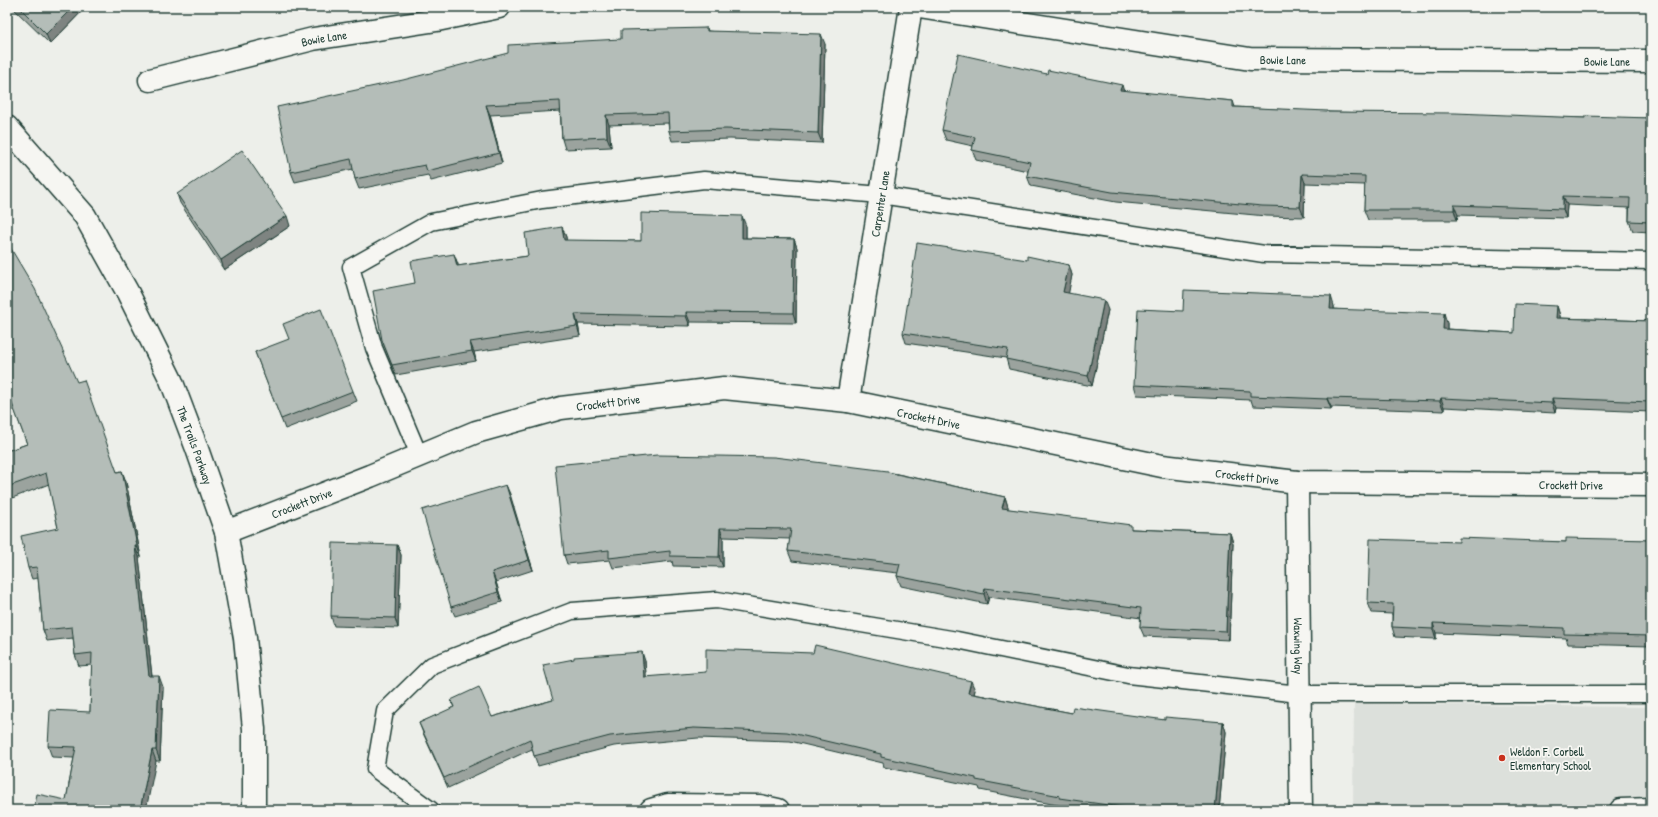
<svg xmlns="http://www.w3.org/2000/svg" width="1658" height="817" font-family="'Patrick Hand',sans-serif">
	<rect width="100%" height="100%" fill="#edefea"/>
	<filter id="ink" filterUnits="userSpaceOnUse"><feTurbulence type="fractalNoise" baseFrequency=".025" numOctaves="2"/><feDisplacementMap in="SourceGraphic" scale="8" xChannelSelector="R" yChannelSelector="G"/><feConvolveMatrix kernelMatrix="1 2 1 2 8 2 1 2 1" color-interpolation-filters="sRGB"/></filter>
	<g filter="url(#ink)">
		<path fill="#dce0db" d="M 1354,704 L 1651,707 L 1651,810 L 1353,810 Z"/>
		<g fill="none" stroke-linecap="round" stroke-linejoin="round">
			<g stroke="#1f3d34" stroke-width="19">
				<path id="lane" d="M 419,455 L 374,348 L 351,267 L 431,222 L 542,200 L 704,180 L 881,195 L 1264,254 L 1651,261
					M 431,810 L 375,769 L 385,711 L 432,665 L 572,611 L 717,600 L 957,640 L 1128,675 L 1299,694 L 1651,694"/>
			</g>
			<g stroke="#1f3d34" stroke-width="25">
				<g id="street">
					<path id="s1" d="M 919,7 L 1250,59 L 1651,61"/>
					<path id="s2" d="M 150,80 L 313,39 L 437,20 L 499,7"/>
					<path id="s3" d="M 848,401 L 911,7"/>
					<path id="s4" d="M 1297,482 L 1301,810"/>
					<path id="s5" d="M 226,532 L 370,476 L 476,432 L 561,408 L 724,388 L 848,401 L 1162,466 L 1297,482 L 1651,485"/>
					<path d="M 651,810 L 668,805 L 760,806 L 778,810"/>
					<path d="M 1621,810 L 1651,809"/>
				</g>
			</g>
			<g stroke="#1f3d34" stroke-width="25">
				<g id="secondary">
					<path id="s6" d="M 7,127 L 85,216 L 128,293 L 171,380 L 196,446 L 226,532 L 245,638 L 254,729 L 254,810"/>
				</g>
			</g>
			<use href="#lane" stroke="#f6f6f2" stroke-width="16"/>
			<use href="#street" stroke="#f6f6f2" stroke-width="22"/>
			<use href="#secondary" stroke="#f6f6f2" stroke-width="22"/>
		</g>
		<path fill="#9ba39e" stroke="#1f3d34" d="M 12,7 L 86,7 L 50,44 Z
			M 707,28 L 708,31 L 825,44 L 822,143 L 730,139 L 672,141 L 669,131 L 668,123 L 609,125 L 611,147 L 565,149 L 562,139 L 560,111 L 490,115 L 502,163 L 431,181 L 428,175 L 359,189 L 355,179 L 353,169 L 295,182 L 291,172 L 621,39 Z
			M 1124,91 L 1233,101 L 1235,107 L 1329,112 L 1585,118 L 1651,118 L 1651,232 L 1633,231 L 1629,221 L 1629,208 L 1567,205 L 1566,218 L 1458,215 L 1457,220 L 1368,220 L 1364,210 L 1365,185 L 1305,183 L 1304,217 L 1266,216 L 1116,202 L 1031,186 L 1027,176 L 1028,171 L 976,160 L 972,150 L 973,146 L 946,140 L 942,130 Z
			M 177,194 L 290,226 L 224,270 L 180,203 Z
			M 746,226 L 746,238 L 794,239 L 797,248 L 796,323 L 690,322 L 690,326 L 578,324 L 580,336 L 474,352 L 476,361 L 396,375 L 382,340 L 415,283 L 454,254 L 458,266 L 528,256 L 562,227 L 566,237 L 566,241 L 641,241 Z
			M 7,242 L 117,472 L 122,471 L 126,482 L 141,557 L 139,557 L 152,676 L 163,687 L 160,761 L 156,761 L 66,800 L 74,758 L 52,757 L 48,746 L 90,712 L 92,665 L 79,666 L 75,655 L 73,638 L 47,641 L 43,630 L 38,578 L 32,579 L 28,568 L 58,528 L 49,484 L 7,500 L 7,451 L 27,444 L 11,400 L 9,401 L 7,396 Z
			M 1027,260 L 1069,265 L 1072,275 L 1068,293 L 1108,310 L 1092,386 L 1009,369 L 1006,358 L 906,343 L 903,333 Z
			M 1334,306 L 1334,309 L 1447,323 L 1447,329 L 1514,333 L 1557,306 L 1560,316 L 1560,318 L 1651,321 L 1651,412 L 1556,408 L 1555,413 L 1444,407 L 1444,411 L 1331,407 L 1331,409 L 1253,406 L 1251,400 L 1137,395 L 1134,385 L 1183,311 Z
			M 255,352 L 353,391 L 357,401 L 285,429 Z
			M 888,472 L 1005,497 L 1008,507 L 1008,509 L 1133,529 L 1230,533 L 1233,543 L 1229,640 L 1144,636 L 1140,627 L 1141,618 L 989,597 L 987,604 L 901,586 L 897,576 L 898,573 L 792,561 L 788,551 L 790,539 L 723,537 L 723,567 L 673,566 L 672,561 L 613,568 L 610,560 L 567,564 L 564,555 Z
			M 506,485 L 533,570 L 496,582 L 502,602 L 455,616 L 451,607 Z
			M 1651,540 L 1651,646 L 1568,644 L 1566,638 L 1436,633 L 1436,639 L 1395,637 L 1392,627 L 1392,614 L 1372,613 L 1368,603 L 1459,542 L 1566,542 Z
			M 397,545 L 401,555 L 398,628 L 334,626 L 331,616 Z
			M 645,661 L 646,677 L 975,690 L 974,694 L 1072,713 L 1165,720 L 1223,722 L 1226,732 L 1219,810 L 1078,810 L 1063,808 L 1062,806 L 980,790 L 979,787 L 884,767 L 883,763 L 790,741 L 698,738 L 614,746 L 538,766 L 532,749 L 448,788 L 423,733 L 419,723 L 454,708 L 451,700 L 492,717 L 553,700 Z"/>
		<path fill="#7e8481" stroke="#1f3d34" d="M 73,7 L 86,7 L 50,44 L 46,34 Z
			M 821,34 L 825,44 L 822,143 L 818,133 Z
			M 1122,85 L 1125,95 L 1120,90 Z
			M 486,105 L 490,115 L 502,163 L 499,153 Z
			M 606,115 L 609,125 L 611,147 L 607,137 Z
			M 1302,174 L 1305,183 L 1304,217 L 1300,207 Z
			M 1563,196 L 1567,205 L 1566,218 L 1563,209 Z
			M 1454,205 L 1458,215 L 1457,220 L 1454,210 Z
			M 287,216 L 290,226 L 224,270 L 221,260 Z
			M 742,216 L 746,226 L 746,248 L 742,238 Z
			M 562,227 L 566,237 L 568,250 L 564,240 Z
			M 794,239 L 797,248 L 796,323 L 793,313 Z
			M 454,254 L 458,264 L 460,276 L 457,266 Z
			M 1069,265 L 1072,275 L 1067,302 L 1063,292 Z
			M 1331,296 L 1334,306 L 1334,319 L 1330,309 Z
			M 1104,300 L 1108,310 L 1092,386 L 1088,376 Z
			M 1557,306 L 1560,316 L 1560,328 L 1556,318 Z
			M 686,312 L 690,322 L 690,326 L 686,316 Z
			M 1444,313 L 1447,323 L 1447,338 L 1443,329 Z
			M 575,314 L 578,324 L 580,336 L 577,326 Z
			M 470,342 L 474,352 L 476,361 L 472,351 Z
			M 1327,398 L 1331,407 L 1331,409 L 1327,399 Z
			M 1441,398 L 1444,407 L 1444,411 L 1440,401 Z
			M 1552,398 L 1556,408 L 1555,413 L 1552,403 Z
			M 122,471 L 126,482 L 141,557 L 137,546 Z
			M 506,485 L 510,494 L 533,570 L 529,560 Z
			M 1005,497 L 1008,507 L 1006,518 L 1002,508 Z
			M 720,528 L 723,537 L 723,567 L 719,557 Z
			M 1230,533 L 1233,543 L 1229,640 L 1226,631 Z
			M 397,545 L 401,555 L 398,628 L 395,618 Z
			M 135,546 L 139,557 L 153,687 L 149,676 Z
			M 492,572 L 496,582 L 502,602 L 498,592 Z
			M 985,588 L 989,597 L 987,604 L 984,594 Z
			M 1433,623 L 1436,633 L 1436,639 L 1433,629 Z
			M 642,652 L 645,661 L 647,687 L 644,677 Z
			M 159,676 L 163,687 L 160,761 L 156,750 Z
			M 971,681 L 975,690 L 972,703 L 968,693 Z
			M 1223,722 L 1226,732 L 1219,810 L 1215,810 Z
			M 152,750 L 156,761 L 146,810 L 140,810 Z"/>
		<path fill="#b4bdb8" stroke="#1f3d34" d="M 19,7 L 73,7 L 46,34 Z
			M 707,28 L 707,31 L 821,34 L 818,133 L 726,129 L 669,131 L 668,113 L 606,115 L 607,137 L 562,139 L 560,101 L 486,105 L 499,153 L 427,171 L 425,165 L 355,179 L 351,159 L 291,172 L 277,107 L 403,80 L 508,53 L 508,45 L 621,39 L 621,30 Z
			M 958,54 L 1047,74 L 1048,70 L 1122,85 L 1120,90 L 1233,101 L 1233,107 L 1328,111 L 1328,112 L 1455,113 L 1585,118 L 1585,116 L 1651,118 L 1651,222 L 1629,221 L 1630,198 L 1563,196 L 1563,209 L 1454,205 L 1454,210 L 1364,210 L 1365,176 L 1302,174 L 1300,207 L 1262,206 L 1112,192 L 1027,176 L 1030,162 L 972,150 L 975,137 L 942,130 Z
			M 242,150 L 287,216 L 221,260 L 177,194 Z
			M 641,213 L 742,216 L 742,238 L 794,239 L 793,313 L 686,312 L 686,316 L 575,314 L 577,326 L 470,342 L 472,351 L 392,365 L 382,340 L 373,291 L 415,283 L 411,261 L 454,254 L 457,266 L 528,256 L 525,233 L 562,227 L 564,240 L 641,241 Z
			M 7,242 L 35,289 L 77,382 L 84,380 L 117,472 L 122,471 L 137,546 L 135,546 L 149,676 L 159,676 L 156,750 L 152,750 L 140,810 L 34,810 L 37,794 L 66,800 L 76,747 L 48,746 L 50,710 L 90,712 L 92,653 L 75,655 L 72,627 L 43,630 L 37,567 L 28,568 L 21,536 L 58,528 L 46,473 L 7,487 L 7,451 L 27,444 L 7,390 Z
			M 917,243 L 1027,260 L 1027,256 L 1069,265 L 1063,292 L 1104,300 L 1088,376 L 1006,359 L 1008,349 L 903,333 Z
			M 1184,290 L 1331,296 L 1330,309 L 1444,313 L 1443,329 L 1514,333 L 1515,304 L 1557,306 L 1556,318 L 1651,321 L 1651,402 L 1552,398 L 1552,403 L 1441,398 L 1440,401 L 1327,398 L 1327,399 L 1250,396 L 1250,391 L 1134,385 L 1138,309 L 1183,311 Z
			M 321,309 L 353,391 L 281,419 L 255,352 L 289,339 L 283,324 Z
			M 657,455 L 774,457 L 888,471 L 887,472 L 1005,497 L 1002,508 L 1131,525 L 1131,529 L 1230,533 L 1226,631 L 1140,627 L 1141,608 L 985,588 L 984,594 L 897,576 L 900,564 L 788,551 L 791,529 L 720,528 L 719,557 L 670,556 L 670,551 L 609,558 L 609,550 L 564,555 L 555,465 Z
			M 506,485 L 529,560 L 492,572 L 498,592 L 451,607 L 422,510 Z
			M 1459,538 L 1566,542 L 1566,538 L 1651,540 L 1651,636 L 1564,634 L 1564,628 L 1433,623 L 1433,629 L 1392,627 L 1393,604 L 1368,603 L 1370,539 L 1459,542 Z
			M 333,543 L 397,545 L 395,618 L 331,616 Z
			M 815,645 L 971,681 L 968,693 L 1072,713 L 1073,707 L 1165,720 L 1165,717 L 1223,722 L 1215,810 L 1143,810 L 1059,798 L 1060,796 L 976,780 L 976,778 L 881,757 L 881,754 L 787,732 L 694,728 L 610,736 L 534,756 L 530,739 L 444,778 L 419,723 L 454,707 L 451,700 L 479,687 L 492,717 L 553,700 L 543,665 L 574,659 L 574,657 L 642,652 L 644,677 L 706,672 L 706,649 L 813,653 Z"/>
	</g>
	<circle fill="#c8321e" stroke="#f6f6f2" stroke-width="1.5" cx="1502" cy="758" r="4"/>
	<g text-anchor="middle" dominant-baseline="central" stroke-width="3.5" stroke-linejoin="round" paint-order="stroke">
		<g font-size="12" fill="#1f3d34" stroke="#f6f6f2">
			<text stroke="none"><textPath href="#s2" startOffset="179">Bowie Lane</textPath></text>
			<text stroke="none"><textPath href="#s1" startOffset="368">Bowie Lane</textPath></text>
			<text stroke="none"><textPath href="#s1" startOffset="692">Bowie Lane</textPath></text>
			<text stroke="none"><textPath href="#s3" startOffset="200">Carpenter Lane</textPath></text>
			<text stroke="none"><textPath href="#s5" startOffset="405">Crockett Drive</textPath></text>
			<text stroke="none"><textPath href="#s5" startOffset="729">Crockett Drive</textPath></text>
			<text stroke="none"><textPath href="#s6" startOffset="373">The Trails Parkway</textPath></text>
			<text stroke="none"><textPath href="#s5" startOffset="1053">Crockett Drive</textPath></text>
			<text stroke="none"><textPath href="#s5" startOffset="1377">Crockett Drive</textPath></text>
			<text stroke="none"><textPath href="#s5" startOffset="81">Crockett Drive</textPath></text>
			<text stroke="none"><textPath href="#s4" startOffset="164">Waxwing Way</textPath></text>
		</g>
		<g font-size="12" fill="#1f3d34" stroke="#f6f6f2" text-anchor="start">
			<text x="1510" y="751">Weldon F. Corbell<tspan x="1510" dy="14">Elementary School</tspan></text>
		</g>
	</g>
	<rect width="1658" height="817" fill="none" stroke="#f6f6f2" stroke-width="24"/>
	<rect x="12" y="12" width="1634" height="793" fill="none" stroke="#1f3d34" stroke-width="1.5" filter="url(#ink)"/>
</svg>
